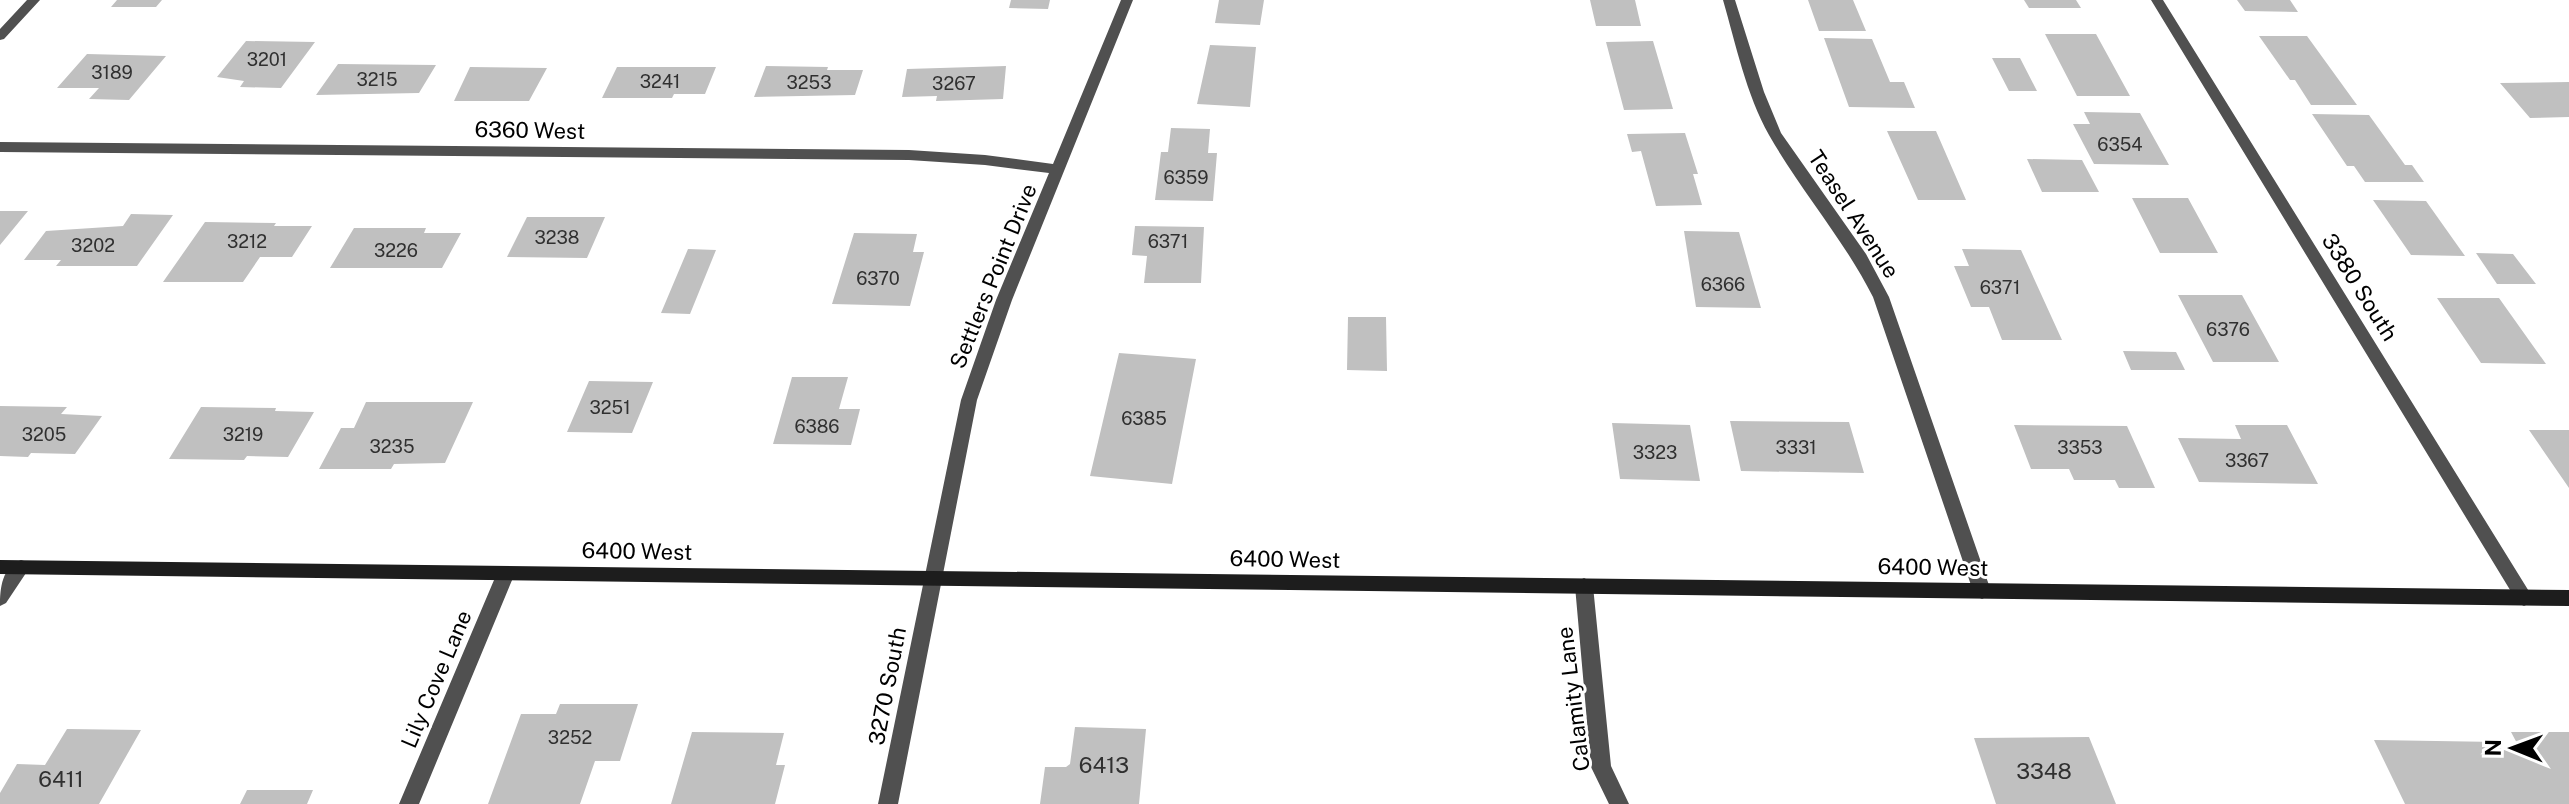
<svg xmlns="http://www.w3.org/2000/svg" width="2569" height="804" font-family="'Public Sans',sans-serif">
	<rect width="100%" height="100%" fill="#fff"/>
	<path fill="#c0c0c0" d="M 117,0 L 162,0 L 156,7 L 111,7 Z
		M 1011,0 L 1050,0 L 1048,9 L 1009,8 Z
		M 1219,0 L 1264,0 L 1260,25 L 1215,23 Z
		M 1590,0 L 1635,0 L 1641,26 L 1596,26 Z
		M 1808,0 L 1853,0 L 1866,31 L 1819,31 Z
		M 2024,0 L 2076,0 L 2081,8 L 2029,8 Z
		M 2237,0 L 2290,0 L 2298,12 L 2245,11 Z
		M 2045,34 L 2096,34 L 2130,96 L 2077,96 Z
		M 2259,36 L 2307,36 L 2357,105 L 2311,105 L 2295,80 L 2290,80 Z
		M 1824,38 L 1872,39 L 1890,82 L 1904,82 L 1915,108 L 1849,107 Z
		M 246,41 L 315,42 L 281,88 L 240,87 L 244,81 L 217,77 Z
		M 1653,41 L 1673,109 L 1624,110 L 1606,42 Z
		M 1210,45 L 1256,47 L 1250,107 L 1197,104 Z
		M 87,54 L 166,56 L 129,100 L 89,99 L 99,88 L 57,88 Z
		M 1992,58 L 2020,58 L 2037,91 L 2009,91 Z
		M 338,64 L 436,65 L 419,93 L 316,95 Z
		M 766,66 L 828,67 L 827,70 L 863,70 L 855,95 L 754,97 Z
		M 1006,66 L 1003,99 L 936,101 L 937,96 L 902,97 L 907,69 Z
		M 470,67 L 547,68 L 529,101 L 454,101 Z
		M 617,67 L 716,67 L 705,94 L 674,94 L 672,98 L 602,98 Z
		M 2569,82 L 2569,117 L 2530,118 L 2500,83 Z
		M 2084,112 L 2140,113 L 2169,165 L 2094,164 L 2073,124 L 2090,124 Z
		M 2312,114 L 2369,115 L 2405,165 L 2412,165 L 2424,182 L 2365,182 L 2354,166 L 2347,166 Z
		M 1171,128 L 1210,129 L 1208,153 L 1217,153 L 1213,201 L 1155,200 L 1161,152 L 1168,152 Z
		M 1887,131 L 1936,131 L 1966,200 L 1918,200 Z
		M 1685,133 L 1698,174 L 1693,174 L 1702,205 L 1656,206 L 1641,151 L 1632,152 L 1627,134 Z
		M 2027,159 L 2082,160 L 2099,192 L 2042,192 Z
		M 2132,198 L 2188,198 L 2218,253 L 2160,253 Z
		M 2373,200 L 2426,201 L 2465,256 L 2411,255 Z
		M 0,211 L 28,211 L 0,245 Z
		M 131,214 L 173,215 L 137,266 L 56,266 L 61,260 L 24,260 L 46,231 L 123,226 Z
		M 527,217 L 605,217 L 587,258 L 507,257 Z
		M 205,222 L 276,223 L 274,226 L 312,226 L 292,257 L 260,257 L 243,282 L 163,282 Z
		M 1135,226 L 1204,227 L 1201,283 L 1144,283 L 1147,256 L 1132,255 Z
		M 354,228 L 426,228 L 424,233 L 461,233 L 442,268 L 330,268 Z
		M 1684,231 L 1739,232 L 1761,308 L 1696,307 Z
		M 854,233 L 917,234 L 913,252 L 924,252 L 910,306 L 832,304 Z
		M 688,249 L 716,250 L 690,314 L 661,313 Z
		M 1962,249 L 2021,250 L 2062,340 L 2002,340 L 1989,307 L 1971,307 L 1954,266 L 1969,266 Z
		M 2476,253 L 2513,254 L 2536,284 L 2497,284 Z
		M 2178,295 L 2242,295 L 2279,362 L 2213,362 Z
		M 2437,298 L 2499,298 L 2546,364 L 2481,363 Z
		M 1348,317 L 1386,317 L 1387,371 L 1347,370 Z
		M 2123,351 L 2176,352 L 2185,370 L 2131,370 Z
		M 1119,353 L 1196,359 L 1172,484 L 1090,476 Z
		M 792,377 L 848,377 L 839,409 L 860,409 L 851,445 L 773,444 Z
		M 589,381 L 653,382 L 632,433 L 567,432 Z
		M 366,402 L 473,402 L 445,463 L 394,464 L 391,469 L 319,469 L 341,428 L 354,428 Z
		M 0,406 L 67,407 L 61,414 L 102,416 L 75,454 L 31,453 L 28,457 L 0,456 Z
		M 201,407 L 276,408 L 275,411 L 314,412 L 288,457 L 247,456 L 244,460 L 169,459 Z
		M 1730,421 L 1849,422 L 1864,473 L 1741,471 Z
		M 1612,423 L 1690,425 L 1700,481 L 1620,479 Z
		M 2014,425 L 2127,426 L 2155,488 L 2119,488 L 2115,480 L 2074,480 L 2069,469 L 2031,469 Z
		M 2235,425 L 2287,425 L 2318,484 L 2199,482 L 2178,438 L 2241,439 Z
		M 2529,430 L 2569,430 L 2569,488 Z
		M 560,704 L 638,704 L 620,761 L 595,761 L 580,804 L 488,804 L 521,714 L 556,714 Z
		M 1075,727 L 1146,729 L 1139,804 L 1040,804 L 1045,767 L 1066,767 L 1070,764 Z
		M 67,729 L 141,730 L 99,804 L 0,804 L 0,793 L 17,764 L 45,765 Z
		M 692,732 L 784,733 L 776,765 L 785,765 L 775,804 L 671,804 Z
		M 2511,732 L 2569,732 L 2569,804 L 2405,804 L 2374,740 L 2498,742 L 2501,747 L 2519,747 Z
		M 2089,737 L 2116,804 L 1996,804 L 1974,738 Z
		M 247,790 L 313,790 L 307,804 L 240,804 Z"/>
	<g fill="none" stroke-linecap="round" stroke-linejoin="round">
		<path fill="#505050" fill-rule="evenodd" d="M 27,0 L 40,0 L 4,39 L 0,40 L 0,29 Z
			M 1121,0 L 1133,0 L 1012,300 L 977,400 L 898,804 L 878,804 L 961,400 L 996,300 L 1049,173 L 985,165 L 909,160 L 0,152 L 0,142 L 909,150 L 985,155 L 1053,164 Z
			M 1723,0 L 1735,0 L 1764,92 L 1781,133 L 1866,254 L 1889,297 L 1991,591 L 1988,596 L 1982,599 L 1976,596 L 1973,591 L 1873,297 C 1843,238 1801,191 1769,135 C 1746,94 1736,45 1723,0 Z
			M 2151,0 L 2163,0 L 2530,593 L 2533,598 L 2530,603 L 2524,606 L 2518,603 Z
			M 21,560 L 27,562 L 30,567 L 6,603 L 0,606 C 0,588 2,567 21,560 Z
			M 506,566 L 512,568 L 515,573 L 419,804 L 399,804 L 497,573 L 500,568 Z
			M 1584,578 L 1590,581 L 1593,586 L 1611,766 L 1629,804 L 1609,804 L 1591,767 L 1575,586 L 1578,581 Z"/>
		<path fill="#1d1d1d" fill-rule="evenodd" d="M 0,560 L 2569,590 L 2569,606 L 0,574 Z"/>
	</g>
	<g text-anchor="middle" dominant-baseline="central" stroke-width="6" stroke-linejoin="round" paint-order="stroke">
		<g font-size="18" fill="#303030">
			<text x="267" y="59">3201</text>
			<text x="112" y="72">3189</text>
			<text x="377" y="79">3215</text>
			<text x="660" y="81">3241</text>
			<text x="809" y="82">3253</text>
			<text x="954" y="83">3267</text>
			<text x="2120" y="144">6354</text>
			<text x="1186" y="177">6359</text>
			<text x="557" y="237">3238</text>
			<text x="247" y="241">3212</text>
			<text x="1168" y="241">6371</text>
			<text x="93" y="245">3202</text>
			<text x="396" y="250">3226</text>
			<text x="878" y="278">6370</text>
			<text x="1723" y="284">6366</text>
			<text x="2000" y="287">6371</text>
			<text x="2228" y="329">6376</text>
			<text x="610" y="407">3251</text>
			<text x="1144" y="418">6385</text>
			<text x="817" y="426">6386</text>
			<text x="44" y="434">3205</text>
			<text x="243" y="434">3219</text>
			<text x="392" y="446">3235</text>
			<text x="1796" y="447">3331</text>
			<text x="2080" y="447">3353</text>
			<text x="1655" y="452">3323</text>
			<text x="2247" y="460">3367</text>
			<text x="570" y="737">3252</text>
		</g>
		<g font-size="22" fill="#000" stroke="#fff">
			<text transform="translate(530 130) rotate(1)">6360 West</text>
			<text transform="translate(1854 214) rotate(57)">Teasel Avenue</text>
			<text transform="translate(993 276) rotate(-68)">Settlers Point Drive</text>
			<text transform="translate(2360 287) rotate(58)">3380 South</text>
			<text transform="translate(637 551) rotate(1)">6400 West</text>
			<text transform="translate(1285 559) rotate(1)">6400 West</text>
			<text transform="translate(1933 567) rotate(1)">6400 West</text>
			<text transform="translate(436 679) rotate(-67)">Lily Cove Lane</text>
			<text transform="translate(887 686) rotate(-79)">3270 South</text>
			<text transform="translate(1573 699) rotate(-97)">Calamity Lane</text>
		</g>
		<g font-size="22" fill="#303030">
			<text x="1104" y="765">6413</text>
			<text x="2044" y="771">3348</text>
			<text x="61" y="779">6411</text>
		</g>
	</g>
	<g transform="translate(2513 748) rotate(271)" stroke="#ffffff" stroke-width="6" paint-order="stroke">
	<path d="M0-6L14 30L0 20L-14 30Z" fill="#000000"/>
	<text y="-12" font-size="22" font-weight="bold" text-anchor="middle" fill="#000000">N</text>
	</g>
</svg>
